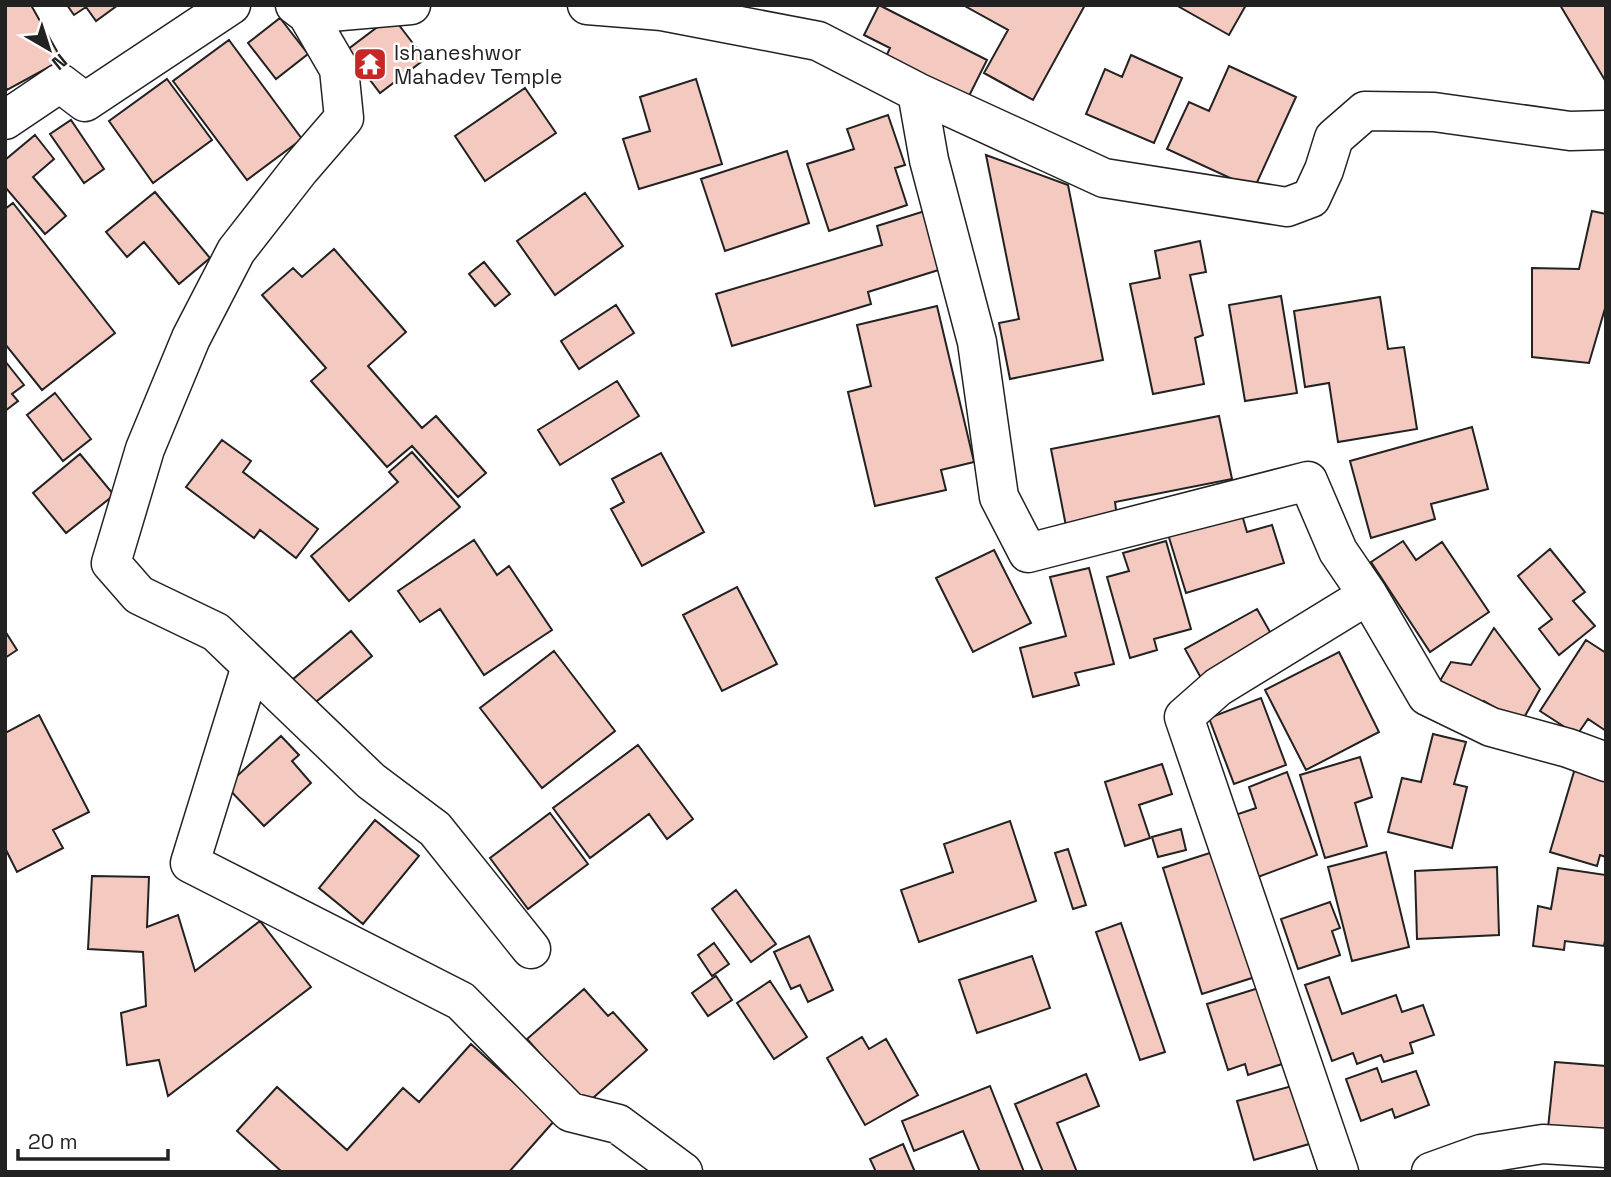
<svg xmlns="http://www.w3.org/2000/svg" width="1611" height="1177" font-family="'Space Grotesk',sans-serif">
	<rect width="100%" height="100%" fill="#fff"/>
	<path fill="#f3c9c0" stroke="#222" stroke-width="2" d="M 5,5 L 31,5 L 62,60 L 7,90 L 5,86 Z
		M 67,5 L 118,5 L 96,21 L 86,7 L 74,15 Z
		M 879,5 L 987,60 L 966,102 L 884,61 L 890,48 L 864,35 Z
		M 963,5 L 1085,5 L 1033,100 L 984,73 L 1008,30 Z
		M 1176,5 L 1246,5 L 1229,35 Z
		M 1560,5 L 1606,5 L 1606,82 Z
		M 392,16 L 425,59 L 380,93 L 347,50 Z
		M 280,18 L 308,54 L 276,79 L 248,43 Z
		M 229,40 L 302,139 L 247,180 L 173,81 Z
		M 1131,55 L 1182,78 L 1154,143 L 1086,114 L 1105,69 L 1122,77 Z
		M 1229,66 L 1296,97 L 1254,189 L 1167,149 L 1189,102 L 1209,111 Z
		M 167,79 L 212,140 L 153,183 L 109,121 Z
		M 696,79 L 722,164 L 639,189 L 623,139 L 650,131 L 640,97 Z
		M 525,88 L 556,133 L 485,181 L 455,136 Z
		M 888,115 L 905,165 L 895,168 L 907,205 L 829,231 L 807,164 L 854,149 L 847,129 Z
		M 71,120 L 104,169 L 84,183 L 50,134 Z
		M 35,135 L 54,159 L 33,177 L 66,216 L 45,234 L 5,187 L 5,160 Z
		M 787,151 L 809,223 L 725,251 L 701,179 Z
		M 986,155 L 1068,185 L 1103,360 L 1010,379 L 999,323 L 1019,319 Z
		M 155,192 L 210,258 L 179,284 L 144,242 L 127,257 L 106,232 Z
		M 585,193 L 623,246 L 555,295 L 517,241 Z
		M 13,203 L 115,333 L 42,390 L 5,344 L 5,209 Z
		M 928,210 L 945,268 L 868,292 L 871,304 L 732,346 L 716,294 L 882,245 L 877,226 Z
		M 1592,211 L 1606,214 L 1606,305 L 1589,363 L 1532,357 L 1532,268 L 1579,269 Z
		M 1200,241 L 1206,272 L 1190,275 L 1203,335 L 1195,338 L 1204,384 L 1153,394 L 1130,284 L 1160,278 L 1155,251 Z
		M 334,249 L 406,332 L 368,366 L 422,428 L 436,416 L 486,473 L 458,497 L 412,446 L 387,467 L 311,381 L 326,368 L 262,295 L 293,268 L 302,277 Z
		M 484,262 L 510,294 L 495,306 L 469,274 Z
		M 1281,296 L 1297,393 L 1245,401 L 1229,305 Z
		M 1380,297 L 1388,349 L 1404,347 L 1417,429 L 1338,442 L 1329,383 L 1305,387 L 1294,311 Z
		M 616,305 L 634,333 L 579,369 L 561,341 Z
		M 937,306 L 974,462 L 941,470 L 946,490 L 875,506 L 848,392 L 871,386 L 857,325 Z
		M 5,361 L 24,385 L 12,394 L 18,401 L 5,411 Z
		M 617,381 L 639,416 L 560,465 L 538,430 Z
		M 55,393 L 91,439 L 63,461 L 27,415 Z
		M 1219,416 L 1232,479 L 1115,502 L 1117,517 L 1066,526 L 1051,449 Z
		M 1472,427 L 1488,489 L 1431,504 L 1435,519 L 1371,538 L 1350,461 Z
		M 222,440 L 251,461 L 243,472 L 318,529 L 296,558 L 260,530 L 254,538 L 186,487 Z
		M 412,452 L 460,507 L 349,601 L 311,556 L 398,482 L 389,472 Z
		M 661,453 L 704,532 L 642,566 L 611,509 L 624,502 L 612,479 Z
		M 80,454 L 114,495 L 66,533 L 33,493 Z
		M 1240,508 L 1247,532 L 1272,525 L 1284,563 L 1186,593 L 1167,531 Z
		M 474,540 L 497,575 L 509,566 L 552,630 L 484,675 L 440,609 L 420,622 L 398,591 Z
		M 1166,541 L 1191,629 L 1154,639 L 1157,650 L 1130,658 L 1107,577 L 1129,571 L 1123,553 Z
		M 1403,541 L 1416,560 L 1442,542 L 1489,612 L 1430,652 L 1371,562 Z
		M 1550,549 L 1585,592 L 1573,601 L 1595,626 L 1559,655 L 1539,629 L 1552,619 L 1518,576 Z
		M 994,550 L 1031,623 L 973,652 L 936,578 Z
		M 1089,568 L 1114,664 L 1075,673 L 1079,685 L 1033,697 L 1020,648 L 1066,636 L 1050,577 Z
		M 737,587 L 777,664 L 722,691 L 683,615 Z
		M 1257,609 L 1274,639 L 1201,678 L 1185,649 Z
		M 1494,628 L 1540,689 L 1521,723 L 1484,701 L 1478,711 L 1437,686 L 1451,662 L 1471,665 Z
		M 5,631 L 17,650 L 5,658 Z
		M 351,631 L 372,656 L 312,705 L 292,680 Z
		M 1586,640 L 1606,653 L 1606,731 L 1588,719 L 1577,735 L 1540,711 Z
		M 554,651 L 615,731 L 542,788 L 480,708 Z
		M 1339,652 L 1379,732 L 1306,770 L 1265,690 Z
		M 1261,698 L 1286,765 L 1234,784 L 1209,718 Z
		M 39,715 L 89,812 L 53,830 L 63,848 L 17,872 L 5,848 L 5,733 Z
		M 1433,734 L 1466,742 L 1454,784 L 1467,787 L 1452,848 L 1388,832 L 1402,778 L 1421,782 Z
		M 281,736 L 299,755 L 292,761 L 311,783 L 264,826 L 226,786 Z
		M 638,745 L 693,819 L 667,839 L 649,814 L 590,858 L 553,808 Z
		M 1360,757 L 1372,797 L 1355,803 L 1367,846 L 1325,858 L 1300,775 Z
		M 1162,764 L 1172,794 L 1139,805 L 1150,838 L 1125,846 L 1105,782 Z
		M 1576,765 L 1606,773 L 1606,857 L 1600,855 L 1597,866 L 1550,852 Z
		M 1287,772 L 1317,855 L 1258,877 L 1235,815 L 1256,808 L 1249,787 Z
		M 550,813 L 588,864 L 528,909 L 490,858 Z
		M 375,820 L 419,856 L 363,924 L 319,888 Z
		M 1010,821 L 1036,901 L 919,942 L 901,890 L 953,872 L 944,844 Z
		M 1181,829 L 1186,850 L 1158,857 L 1152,837 Z
		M 1068,849 L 1086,905 L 1073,909 L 1055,853 Z
		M 1216,851 L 1255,977 L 1202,994 L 1163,868 Z
		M 1386,852 L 1409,947 L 1352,961 L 1328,867 Z
		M 1497,867 L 1499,935 L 1417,939 L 1415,871 Z
		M 1558,868 L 1606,875 L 1606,935 L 1604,946 L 1565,941 L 1564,950 L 1533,946 L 1538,906 L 1551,909 Z
		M 92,876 L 149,877 L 147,927 L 178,915 L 195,971 L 260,921 L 311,987 L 168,1096 L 159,1060 L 127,1065 L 121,1013 L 146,1006 L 143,952 L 88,949 Z
		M 736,890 L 776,944 L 751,962 L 712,909 Z
		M 1330,902 L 1340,928 L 1332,931 L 1340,955 L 1298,969 L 1281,919 Z
		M 1121,923 L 1165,1052 L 1140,1060 L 1096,932 Z
		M 809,936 L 833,990 L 808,1002 L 800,985 L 791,989 L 774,952 Z
		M 714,943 L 729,964 L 712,976 L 698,955 Z
		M 1032,956 L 1050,1008 L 977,1033 L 959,980 Z
		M 716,976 L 732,1000 L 708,1016 L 692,993 Z
		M 1329,977 L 1342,1014 L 1396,995 L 1402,1012 L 1423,1005 L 1434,1035 L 1410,1043 L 1413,1053 L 1384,1062 L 1381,1055 L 1357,1064 L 1353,1053 L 1332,1061 L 1305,985 Z
		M 770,981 L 807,1037 L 774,1059 L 737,1003 Z
		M 1262,987 L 1285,1063 L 1248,1075 L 1245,1064 L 1228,1070 L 1207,1004 Z
		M 584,989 L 608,1016 L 613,1012 L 647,1050 L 585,1105 L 527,1039 Z
		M 862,1037 L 869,1049 L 886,1039 L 918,1095 L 865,1125 L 827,1058 Z
		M 471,1044 L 555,1120 L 509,1172 L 282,1172 L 237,1131 L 277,1087 L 347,1150 L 403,1088 L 419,1102 Z
		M 1555,1062 L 1606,1066 L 1606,1134 L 1548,1128 Z
		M 1377,1068 L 1382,1082 L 1416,1071 L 1429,1105 L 1395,1118 L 1392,1109 L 1361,1121 L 1346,1079 Z
		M 1086,1074 L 1099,1106 L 1057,1123 L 1077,1172 L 1043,1172 L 1015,1104 Z
		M 1307,1082 L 1323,1140 L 1254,1160 L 1237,1101 Z
		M 990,1086 L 1024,1172 L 980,1172 L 963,1131 L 914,1151 L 902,1121 Z
		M 903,1144 L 915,1172 L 876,1172 L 870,1159 Z"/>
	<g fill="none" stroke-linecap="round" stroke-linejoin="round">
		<g stroke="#222" stroke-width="41">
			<path id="street" d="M 295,5 L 307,14 L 411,5
				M 587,5 L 662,11 L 818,41 L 917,92 L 1104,178 L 1287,207 L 1311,198 L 1324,170 L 1334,138 L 1365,111 L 1434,112 L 1570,131 L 1606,130
				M 307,14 L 339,69 L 344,118 L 300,169 L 236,251 L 191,338 L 145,449 L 111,563 L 139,595 L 216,632 L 371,781 L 435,829 L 531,949
				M 917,92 L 929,160 L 977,342 L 999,497 L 1028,553 L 1308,481 L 1338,551 L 1368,595
				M 5,120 L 60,83 L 85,102 L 231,5
				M 251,666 L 190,863 L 461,1001 L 570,1112 L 618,1124 L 683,1172
				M 1339,1172 L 1184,717 L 1218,687 L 1368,595 L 1427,696 L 1491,727 L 1568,748 L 1606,762
				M 1431,1172 L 1481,1154 L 1543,1144 L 1606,1148"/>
		</g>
		<use href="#street" stroke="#fff" stroke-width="38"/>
	</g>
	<defs>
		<g id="temple-square" transform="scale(1.75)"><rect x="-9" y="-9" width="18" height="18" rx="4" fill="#c62828" stroke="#fff"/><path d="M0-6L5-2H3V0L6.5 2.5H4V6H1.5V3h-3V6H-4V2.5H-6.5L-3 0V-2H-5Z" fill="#fff"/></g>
	</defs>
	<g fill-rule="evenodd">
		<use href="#temple-square" x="370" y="64"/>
	</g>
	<g text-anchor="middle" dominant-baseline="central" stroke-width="5" stroke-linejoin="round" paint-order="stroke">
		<g font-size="21" fill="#222" stroke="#fff" text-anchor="start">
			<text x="394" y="52">Ishaneshwor<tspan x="394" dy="24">Mahadev Temple</tspan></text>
		</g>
	</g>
	<rect width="1611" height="1177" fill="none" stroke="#222222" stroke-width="14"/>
	<g transform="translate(49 49) rotate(141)" stroke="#ffffff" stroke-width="5" paint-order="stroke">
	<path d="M0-5L12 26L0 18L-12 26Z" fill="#222222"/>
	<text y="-10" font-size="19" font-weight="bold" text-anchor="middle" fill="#222222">N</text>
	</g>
	<path d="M18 1149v10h150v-10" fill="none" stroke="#222222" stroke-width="3.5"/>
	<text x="28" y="1149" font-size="21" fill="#222222" stroke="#ffffff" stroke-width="5" paint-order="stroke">20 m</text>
</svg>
